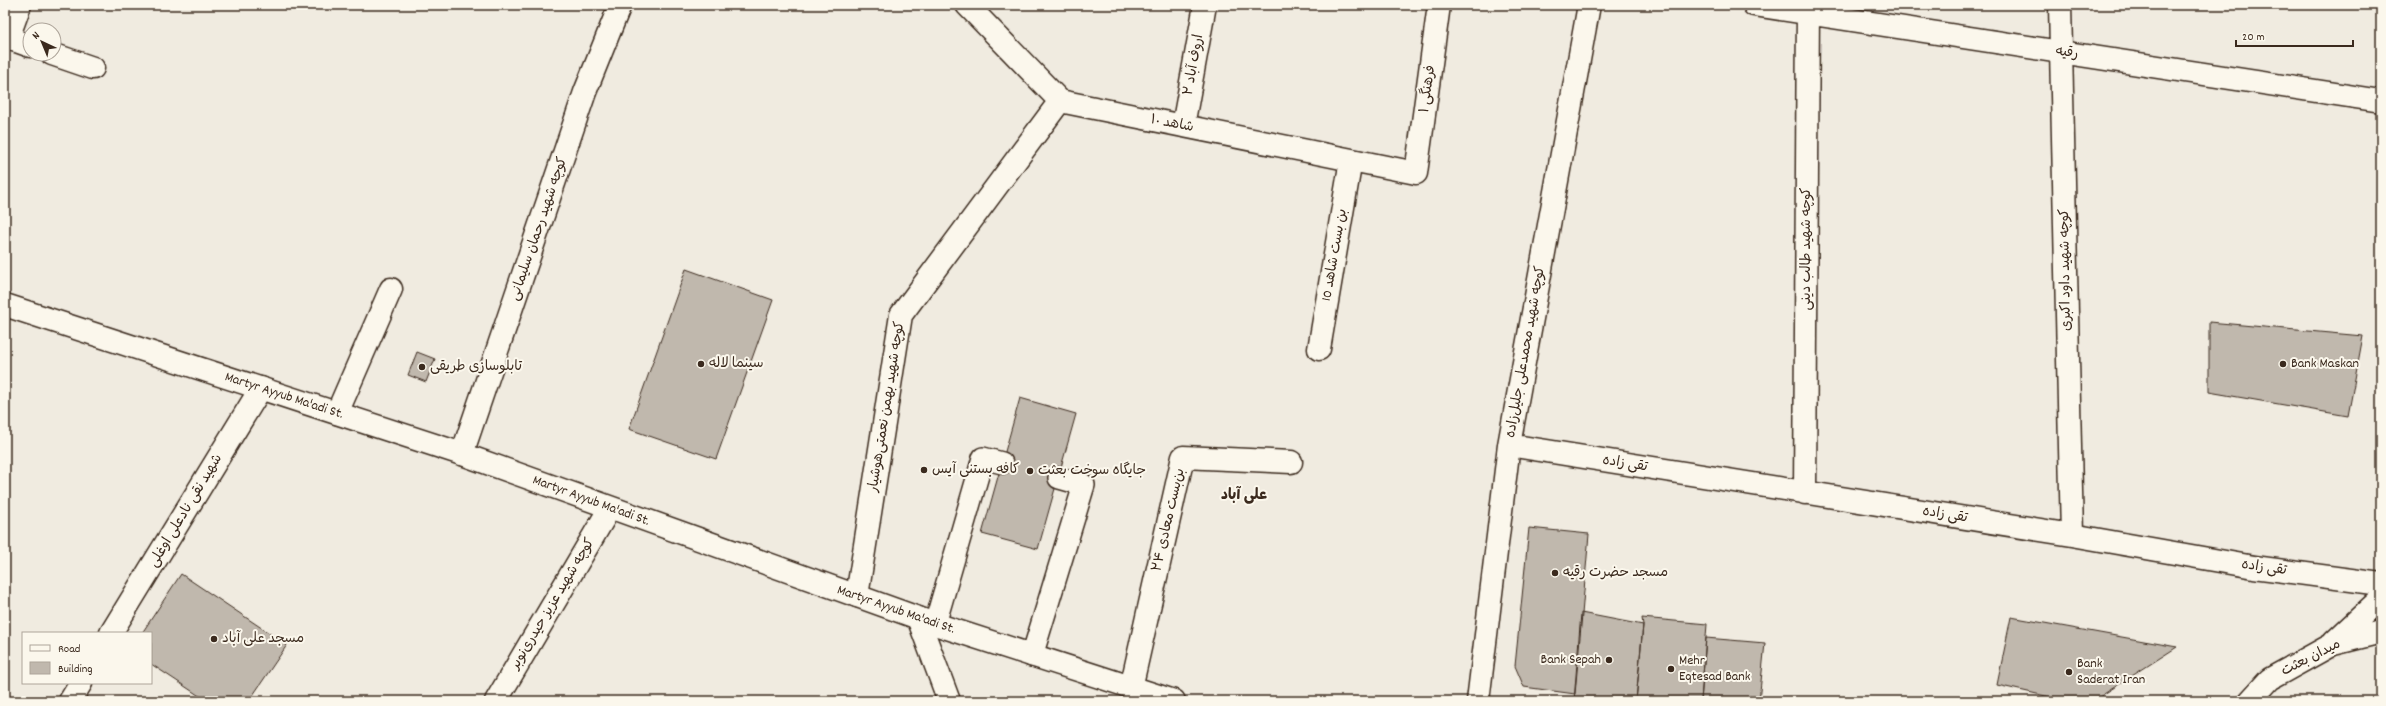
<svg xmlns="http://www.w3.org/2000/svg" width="2386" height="706" font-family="Dekko,'Playpen Sans Arabic',sans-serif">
	<rect width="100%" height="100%" fill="#f0ebe0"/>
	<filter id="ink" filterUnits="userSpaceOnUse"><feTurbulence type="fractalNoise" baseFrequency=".025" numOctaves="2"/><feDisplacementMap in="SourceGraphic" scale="8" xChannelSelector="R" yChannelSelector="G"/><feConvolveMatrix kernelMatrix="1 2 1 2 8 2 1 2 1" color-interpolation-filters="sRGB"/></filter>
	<g filter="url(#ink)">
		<path fill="#c0b8ad" stroke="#3b2a1e" d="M 686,269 L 773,300 L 716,459 L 629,429 Z
			M 2209,322 L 2363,336 L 2348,416 L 2209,392 Z
			M 417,352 L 435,359 L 426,382 L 408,375 Z
			M 1020,398 L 1076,414 L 1038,549 L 982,534 Z
			M 1529,528 L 1589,534 L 1575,694 L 1524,687 L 1515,666 Z
			M 181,574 L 287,645 L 249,701 L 207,701 L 151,664 L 151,633 L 142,633 Z
			M 1581,613 L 1643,625 L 1636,701 L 1574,701 Z
			M 2011,617 L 2177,647 L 2093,701 L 2068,701 L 1997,685 Z
			M 1642,618 L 1707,624 L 1701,701 L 1636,701 L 1643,625 Z
			M 1706,638 L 1765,643 L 1759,701 L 1701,701 Z"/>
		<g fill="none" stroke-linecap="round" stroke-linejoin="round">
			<g stroke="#3b2a1e" stroke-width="24">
				<path id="lane" d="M 935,624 L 983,458 L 1002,463
					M 1032,656 L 1084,485 L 1059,478"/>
			</g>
			<g stroke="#3b2a1e" stroke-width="25">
				<path id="street" d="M 20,5 L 8,38 L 30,46
					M 967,5 L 1060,101 L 1416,173 L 1439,5
					M 1754,5 L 2381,101
					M 2060,5 L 2072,535
					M 52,54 L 93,68
					M 1183,126 L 1205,5
					M 1319,349 L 1351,160
					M 337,413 L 391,289
					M 1509,445 L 2072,535 L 2254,567 L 2381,584
					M 462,454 L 585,92 L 620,5
					M 1805,493 L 1808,5
					M 857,596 L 901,315 L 1060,101
					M 918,618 L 949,701
					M 111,633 L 261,388
					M 1131,688 L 1183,457 L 1291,462
					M 70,701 L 81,683
					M 496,701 L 610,508
					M 1478,701 L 1509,445 L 1589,5"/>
			</g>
			<g stroke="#3b2a1e" stroke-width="25">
				<path id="secondary" d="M 5,305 L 462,454 L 935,624 L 1174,701"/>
			</g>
			<g stroke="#3b2a1e" stroke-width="25">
				<path id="primary" d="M 2334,642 L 2381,598
					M 2250,701 L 2270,679 L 2333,644 L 2381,632"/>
			</g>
			<use href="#lane" stroke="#fbf7ec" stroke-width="21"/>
			<use href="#street" stroke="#fbf7ec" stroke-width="22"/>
			<use href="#secondary" stroke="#fbf7ec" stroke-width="22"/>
			<use href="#primary" stroke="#fbf7ec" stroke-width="22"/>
		</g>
	</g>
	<g fill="#3b2a1e" stroke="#fbf7ec" stroke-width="1.5">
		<circle cx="701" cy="364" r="4"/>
		<circle cx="2283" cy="364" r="4"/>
		<circle cx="422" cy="367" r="4"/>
		<circle cx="924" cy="470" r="4"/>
		<circle cx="1030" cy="471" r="4"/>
		<circle cx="1555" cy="573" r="4"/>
		<circle cx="214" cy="639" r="4"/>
		<circle cx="1609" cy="660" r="4"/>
		<circle cx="1671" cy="669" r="4"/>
		<circle cx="2069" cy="672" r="4"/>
	</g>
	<g text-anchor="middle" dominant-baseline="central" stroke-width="4" stroke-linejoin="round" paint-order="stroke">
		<g font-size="14" fill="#3b2a1e" stroke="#fbf7ec">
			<text transform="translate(2067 53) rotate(9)">رقیه</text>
			<text transform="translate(1194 65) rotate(-80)">اروف آباد ۲</text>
			<text transform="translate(1428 89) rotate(-82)">فرهنگی ۱</text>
			<text transform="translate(1172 124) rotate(11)">شاهد ۱۰</text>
			<text transform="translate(539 229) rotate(-71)">کوچه شهید رحمان سلیمانی</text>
			<text transform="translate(1807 249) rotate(-90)">کوچه شهید طالب دینی</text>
			<text transform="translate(1335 255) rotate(-80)">بن بست شاهد 10</text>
			<text transform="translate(2066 270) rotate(-91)">کوچه شهید داود اکبری</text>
			<text transform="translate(1526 352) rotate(-80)">کوچه شهید محمدعلی جلیل‌زاده</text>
			<text transform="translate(284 396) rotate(18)">Martyr Ayyub Ma'adi St.</text>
			<text transform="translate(887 407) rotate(-81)">کوچه شهید بهمن نعمتی‌هوشیار</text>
			<text transform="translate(1625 464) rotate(9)">تقی زاده</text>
			<text transform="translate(591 501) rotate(20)">Martyr Ayyub Ma'adi St.</text>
			<text transform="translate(186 511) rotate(-59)">شهید نقی نادعلی اوغلی</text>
			<text transform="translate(1945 515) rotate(9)">تقی زاده</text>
			<text transform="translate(1169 520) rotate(-77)">بن‌بست معادی ۲۴</text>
			<text transform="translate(2264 568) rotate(8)">تقی زاده</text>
			<text transform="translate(553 604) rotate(-59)">کوچه شهید عزیز حیدری‌نوبر</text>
			<text transform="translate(896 610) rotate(19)">Martyr Ayyub Ma'adi St.</text>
			<text transform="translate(2311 658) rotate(-27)">میدان بعثت</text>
		</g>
		<g font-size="14" fill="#3b2a1e" stroke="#fbf7ec" text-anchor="start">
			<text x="709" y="364">سینما لاله</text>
			<text x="2291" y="364">Bank Maskan</text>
			<text x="430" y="367">تابلوسازی طریقی</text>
			<text x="932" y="470">کافه بستنی آیس</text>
			<text x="1038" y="471">جایگاه سوخت بعثت</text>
			<text x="1563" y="573">مسجد حضرت رقیه</text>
			<text x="222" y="639">مسجد علی آباد</text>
			<text x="1601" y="660" text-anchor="end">Bank Sepah</text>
			<text x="1679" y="661">Mehr<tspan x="1679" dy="16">Eqtesad Bank</tspan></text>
			<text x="2077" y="664">Bank<tspan x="2077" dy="16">Saderat Iran</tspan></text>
		</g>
		<g font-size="15" font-weight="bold" fill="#3b2a1e" stroke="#fbf7ec">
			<text x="1244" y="496">علی آباد</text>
		</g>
	</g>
	<rect width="2386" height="706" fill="none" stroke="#fbf7ec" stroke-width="20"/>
	<rect x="10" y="10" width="2366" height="686" fill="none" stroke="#3b2a1e" stroke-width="1.5" filter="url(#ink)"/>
	<rect x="22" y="632" width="130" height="52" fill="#fbf7ec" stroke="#aea59a"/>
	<rect x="30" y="645" width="20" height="6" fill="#fbf7ec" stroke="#aea59a"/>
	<text x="58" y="652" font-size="12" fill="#3b2a1e">Road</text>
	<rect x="30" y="662" width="20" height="12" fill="#c0b8ad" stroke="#aea59a"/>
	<text x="58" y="672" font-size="12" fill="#3b2a1e">Building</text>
	<g transform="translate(42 42) rotate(316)"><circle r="19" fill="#fbf7ec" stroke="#aea59a"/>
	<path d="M0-3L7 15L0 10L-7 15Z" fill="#3b2a1e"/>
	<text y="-6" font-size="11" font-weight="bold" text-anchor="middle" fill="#3b2a1e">N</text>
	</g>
	<path d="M2236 40v6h117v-6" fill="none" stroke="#3b2a1e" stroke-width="2"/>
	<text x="2242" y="40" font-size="12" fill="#3b2a1e" stroke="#fbf7ec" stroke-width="3" paint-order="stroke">20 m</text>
</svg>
